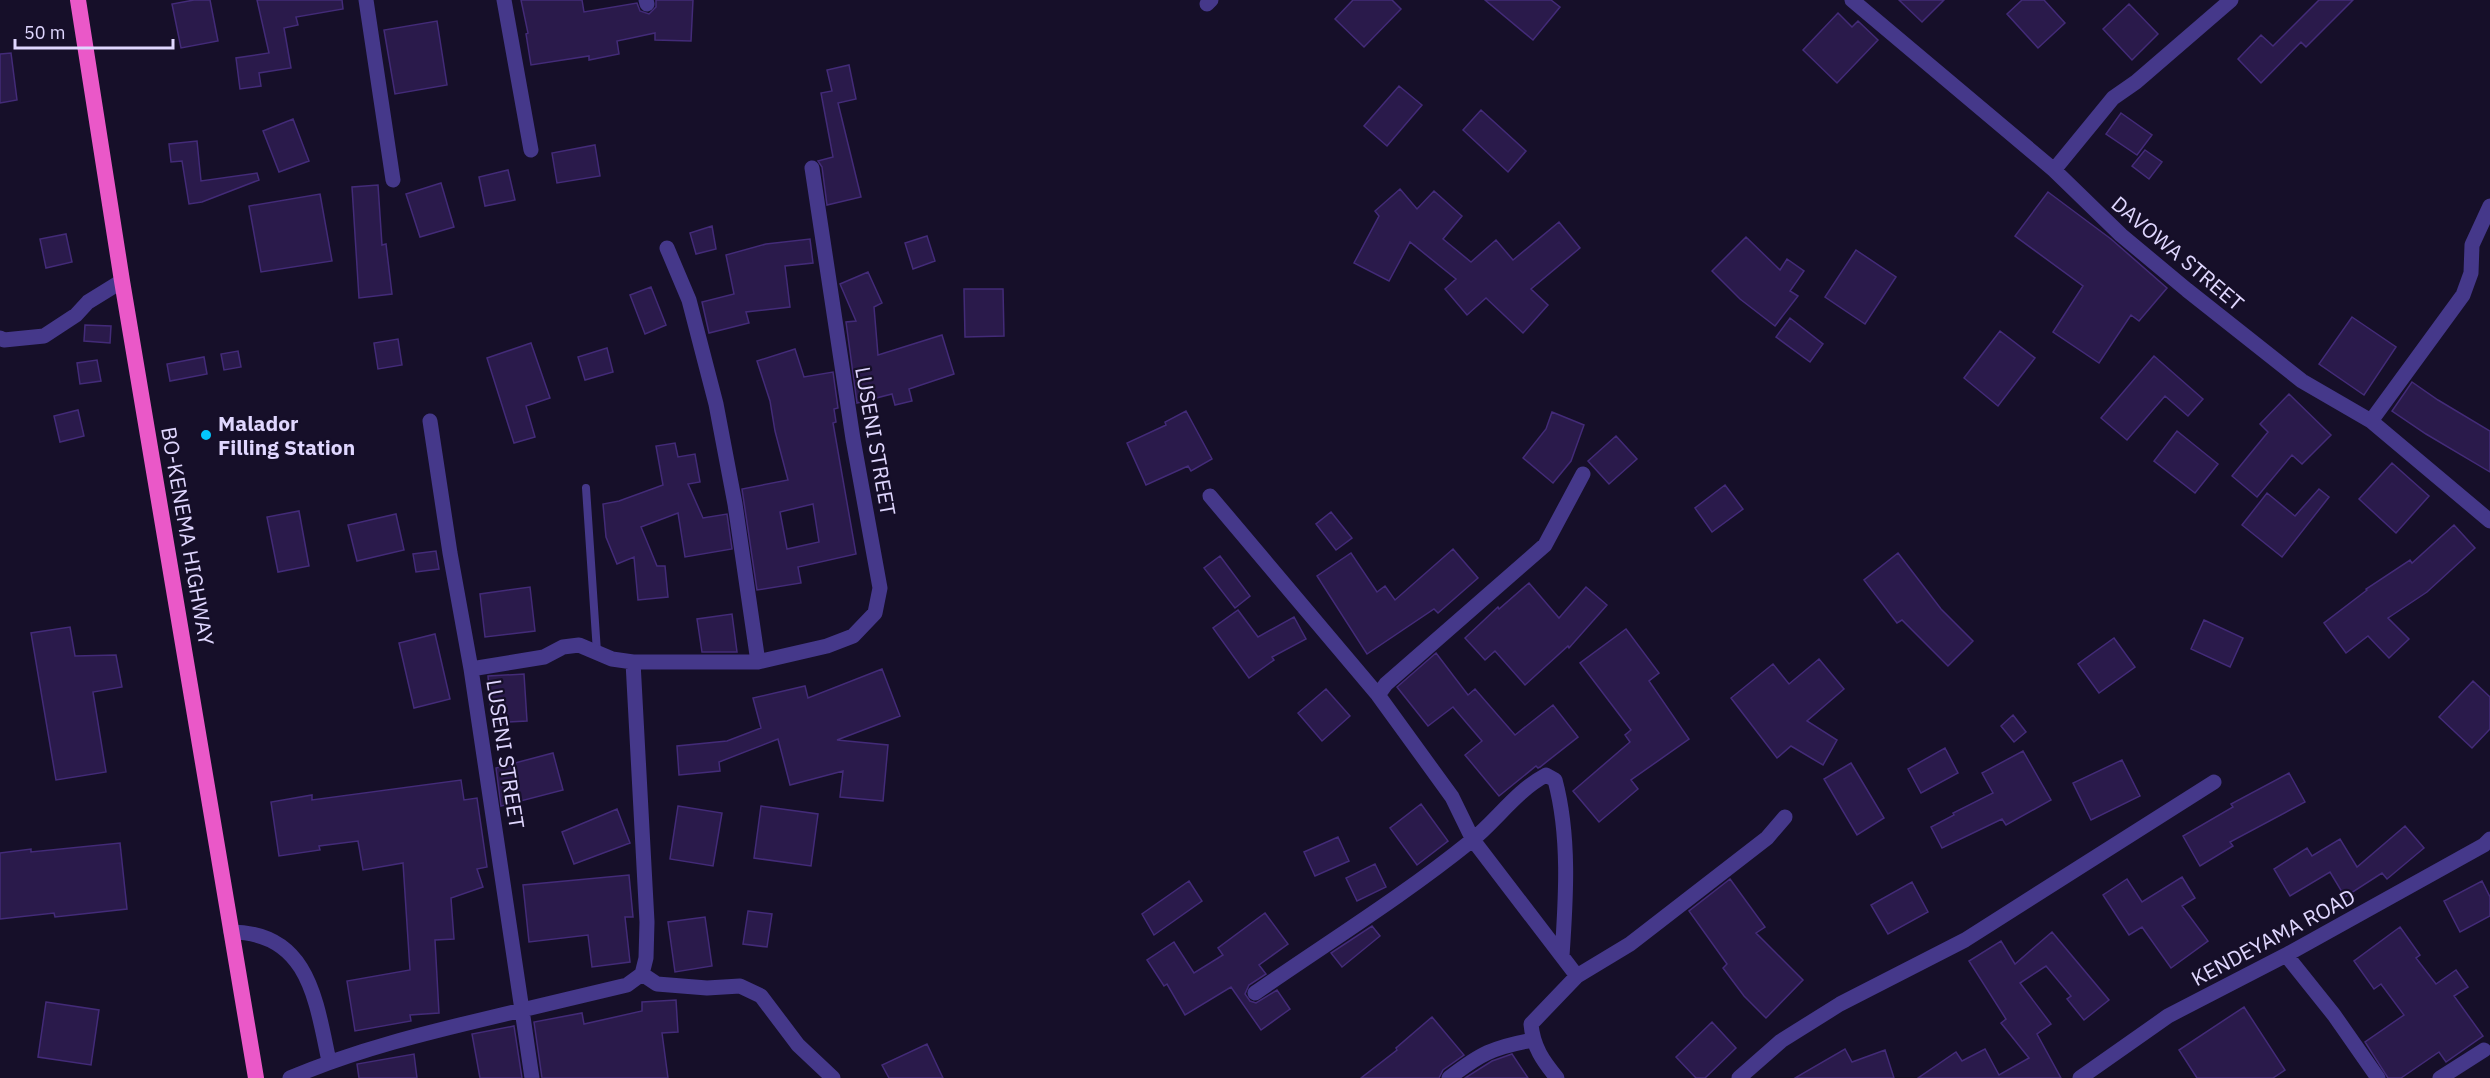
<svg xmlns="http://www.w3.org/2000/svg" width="2490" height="1078" font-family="'IBM Plex Sans',sans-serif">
	<rect width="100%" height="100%" fill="#160f29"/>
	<path fill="#2a1a4b" stroke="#432b78" stroke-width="1.5" fill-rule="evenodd" d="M 194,0 L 210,0 L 218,41 L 181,48 L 172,4 Z
		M 257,0 L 342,0 L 343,9 L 296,17 L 298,25 L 284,28 L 291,68 L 259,73 L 261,86 L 240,89 L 236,58 L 269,53 Z
		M 521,0 L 582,0 L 584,12 L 637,3 L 640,11 L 649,14 L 656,7 L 656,0 L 693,0 L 691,41 L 655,40 L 655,33 L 617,41 L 619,54 L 589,60 L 589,56 L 531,65 L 526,34 L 528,33 Z
		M 1353,0 L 1392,0 L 1401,9 L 1364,47 L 1335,19 Z
		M 1485,0 L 1551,0 L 1560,7 L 1533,40 Z
		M 1899,0 L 1944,0 L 1922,22 Z
		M 2022,0 L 2044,0 L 2065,23 L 2038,48 L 2007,14 Z
		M 2319,0 L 2353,0 L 2306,47 L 2301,42 L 2261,83 L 2238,59 L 2261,35 L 2273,46 Z
		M 2129,4 L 2158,34 L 2132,60 L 2103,29 Z
		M 1838,13 L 1852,27 L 1858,21 L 1878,40 L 1837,83 L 1803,50 Z
		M 437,21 L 447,85 L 395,94 L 384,30 Z
		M 11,53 L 17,100 L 0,103 L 0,54 Z
		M 849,65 L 856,99 L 838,103 L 861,197 L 827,205 L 822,167 L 818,161 L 833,157 L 821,93 L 832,91 L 827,70 Z
		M 1399,86 L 1422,105 L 1387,146 L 1364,126 Z
		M 1481,110 L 1526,151 L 1508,172 L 1463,130 Z
		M 2121,113 L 2152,135 L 2137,155 L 2106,134 Z
		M 293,119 L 309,161 L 279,172 L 263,131 Z
		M 197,141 L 201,181 L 257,173 L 259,180 L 202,202 L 189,204 L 182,161 L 171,162 L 169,144 Z
		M 595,145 L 600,176 L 557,183 L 552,153 Z
		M 2145,150 L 2162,162 L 2149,179 L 2132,166 Z
		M 508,170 L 515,200 L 485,206 L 479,177 Z
		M 441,183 L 454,227 L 420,237 L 406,194 Z
		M 378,185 L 382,245 L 386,244 L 392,294 L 359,298 L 352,187 Z
		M 1400,189 L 1417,209 L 1434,191 L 1462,216 L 1443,239 L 1471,262 L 1496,240 L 1513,260 L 1559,222 L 1580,248 L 1531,289 L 1548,305 L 1523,333 L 1486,298 L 1467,315 L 1445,289 L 1456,279 L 1410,242 L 1389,281 L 1354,263 L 1379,216 L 1375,211 Z
		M 2048,192 L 2111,239 L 2167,288 L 2139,321 L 2131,315 L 2099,363 L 2053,332 L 2083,286 L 2015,236 Z
		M 320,194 L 332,261 L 261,272 L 249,206 Z
		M 712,226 L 716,249 L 696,254 L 690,233 Z
		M 66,234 L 72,262 L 46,268 L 40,239 Z
		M 927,236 L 935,261 L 913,269 L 905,243 Z
		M 1746,237 L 1780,270 L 1787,259 L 1804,271 L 1790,291 L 1798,296 L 1775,326 L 1740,299 L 1712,271 Z
		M 810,239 L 813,263 L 785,266 L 790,307 L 746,312 L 749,323 L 709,333 L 702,302 L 734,294 L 726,255 L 766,244 Z
		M 1856,250 L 1896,277 L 1865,324 L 1825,297 Z
		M 868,272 L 882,303 L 874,307 L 878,355 L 942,335 L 954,374 L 909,389 L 912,401 L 895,405 L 892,394 L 857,403 L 846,322 L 856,321 L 840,284 Z
		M 651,287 L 666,325 L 645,334 L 630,295 Z
		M 964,289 L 1003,289 L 1004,336 L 965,337 Z
		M 2352,317 L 2396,347 L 2364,395 L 2319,364 Z
		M 1790,318 L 1823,344 L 1810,362 L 1776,337 Z
		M 85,325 L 111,326 L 110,343 L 84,341 Z
		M 2000,331 L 2035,358 L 1998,406 L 1964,378 Z
		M 398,339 L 402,365 L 378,369 L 374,343 Z
		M 531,343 L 550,398 L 526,406 L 535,437 L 514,443 L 487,358 Z
		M 607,348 L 613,372 L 585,380 L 578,357 Z
		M 795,349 L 804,377 L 833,372 L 838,408 L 834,409 L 836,422 L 833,423 L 856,554 L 798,567 L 801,583 L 757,590 L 742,489 L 788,480 L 775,431 L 770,401 L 757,361 ZM 813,504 L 819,542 L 787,549 L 780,512 Z
		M 238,351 L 241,367 L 224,370 L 221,354 Z
		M 2154,356 L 2203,399 L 2188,416 L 2165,396 L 2127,440 L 2101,418 Z
		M 204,357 L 207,374 L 170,381 L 167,364 Z
		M 97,360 L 101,381 L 80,384 L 77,363 Z
		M 2412,382 L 2438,400 L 2490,431 L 2490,472 L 2426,434 L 2392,411 Z
		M 2289,394 L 2331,435 L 2302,464 L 2292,455 L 2257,497 L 2232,476 L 2268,432 L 2260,424 Z
		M 78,410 L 84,436 L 60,442 L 54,416 Z
		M 1186,411 L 1212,459 L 1191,471 L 1188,466 L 1146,485 L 1127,443 L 1166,425 L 1165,422 Z
		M 1552,412 L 1584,425 L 1571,461 L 1553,483 L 1523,458 L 1546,429 Z
		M 2177,431 L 2218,464 L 2195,493 L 2154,461 Z
		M 1616,436 L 1637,459 L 1609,484 L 1588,461 Z
		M 675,443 L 678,457 L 695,454 L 700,482 L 688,484 L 703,518 L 727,514 L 732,549 L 685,557 L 678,513 L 641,527 L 657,566 L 665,566 L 668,597 L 638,600 L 634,557 L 617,564 L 606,537 L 603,504 L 619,501 L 663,485 L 656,446 Z
		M 2392,463 L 2429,496 L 2396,533 L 2359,499 Z
		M 1725,485 L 1743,509 L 1712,532 L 1695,508 Z
		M 2319,489 L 2329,497 L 2282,557 L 2242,525 L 2267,493 L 2295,516 Z
		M 299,511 L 309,566 L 278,572 L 267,517 Z
		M 1331,512 L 1352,538 L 1336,550 L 1316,524 Z
		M 396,514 L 404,550 L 357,561 L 348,525 Z
		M 2454,525 L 2475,548 L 2427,592 L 2388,618 L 2409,639 L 2389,658 L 2368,636 L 2346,653 L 2324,623 L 2367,590 L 2366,589 L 2410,560 L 2412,563 Z
		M 1453,549 L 1478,578 L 1438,613 L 1434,609 L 1367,654 L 1317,576 L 1351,553 L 1377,592 L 1385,586 L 1395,600 Z
		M 436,551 L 439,569 L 416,572 L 413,554 Z
		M 1898,553 L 1941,609 L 1973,641 L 1948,666 L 1902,620 L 1897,623 L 1864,580 Z
		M 1220,556 L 1250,596 L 1235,608 L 1204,568 Z
		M 1529,583 L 1559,618 L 1586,587 L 1607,605 L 1569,648 L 1568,646 L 1525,685 L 1495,651 L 1485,660 L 1465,638 L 1498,607 L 1499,609 Z
		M 530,587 L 535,631 L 485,637 L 480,594 Z
		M 1238,610 L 1258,637 L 1294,617 L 1306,639 L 1272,657 L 1274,660 L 1249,678 L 1213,628 Z
		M 732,614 L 737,652 L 702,652 L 697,619 Z
		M 2204,620 L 2243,638 L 2230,667 L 2191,649 Z
		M 70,627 L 75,656 L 116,655 L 122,687 L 93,692 L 106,772 L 56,780 L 31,633 Z
		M 1626,629 L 1659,673 L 1649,681 L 1689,739 L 1631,780 L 1638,789 L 1599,822 L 1573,791 L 1630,742 L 1625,735 L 1631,730 L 1580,663 Z
		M 435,634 L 450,699 L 414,708 L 399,643 Z
		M 2114,638 L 2135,667 L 2099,693 L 2078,664 Z
		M 1436,653 L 1468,695 L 1475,689 L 1515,735 L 1553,705 L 1578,737 L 1540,767 L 1538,768 L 1536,766 L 1499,796 L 1465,755 L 1482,741 L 1453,707 L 1428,726 L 1397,687 Z
		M 1819,659 L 1844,689 L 1807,721 L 1837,740 L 1823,765 L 1791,746 L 1777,758 L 1731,698 L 1773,664 L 1789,684 Z
		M 882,669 L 900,716 L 837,740 L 888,745 L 883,801 L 840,797 L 843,771 L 790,785 L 778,739 L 719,762 L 720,771 L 679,775 L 677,746 L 727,741 L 761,728 L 753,698 L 805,686 L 808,698 Z
		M 524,674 L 527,721 L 492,723 L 488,676 Z
		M 2473,681 L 2490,697 L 2490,729 L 2472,748 L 2439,717 Z
		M 1326,689 L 1350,716 L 1322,741 L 1298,713 Z
		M 2013,715 L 2026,732 L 2014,742 L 2001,726 Z
		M 1945,748 L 1958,773 L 1921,793 L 1908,769 Z
		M 2023,751 L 2051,800 L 2006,825 L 2002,819 L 1942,848 L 1931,827 L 1954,815 L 1953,813 L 1993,793 L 1982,773 Z
		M 553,753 L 563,790 L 501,806 L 496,768 Z
		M 2122,760 L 2140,796 L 2091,820 L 2073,783 Z
		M 1851,763 L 1884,818 L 1857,835 L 1824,779 Z
		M 2289,773 L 2305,802 L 2230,842 L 2233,846 L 2200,866 L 2183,836 L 2233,807 L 2231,804 Z
		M 461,780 L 464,800 L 477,798 L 487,867 L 477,869 L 483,887 L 451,898 L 454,939 L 435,940 L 439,1013 L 410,1015 L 411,1021 L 355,1031 L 347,981 L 410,970 L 403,863 L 363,870 L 358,841 L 319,846 L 320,850 L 279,856 L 271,802 L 312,795 L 312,800 Z
		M 1421,804 L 1448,841 L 1417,865 L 1390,828 Z
		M 678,806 L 722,813 L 713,866 L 670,859 Z
		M 761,806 L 818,814 L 811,866 L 754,858 Z
		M 617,809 L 630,843 L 574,864 L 562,832 Z
		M 2405,826 L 2424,848 L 2387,879 L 2382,873 L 2345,897 L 2330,872 L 2290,896 L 2274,869 L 2307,848 L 2312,856 L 2340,839 L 2357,867 Z
		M 1338,837 L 1349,861 L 1315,876 L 1304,852 Z
		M 120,843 L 127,909 L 55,917 L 54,913 L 0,919 L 0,853 L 31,849 L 31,852 Z
		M 1375,864 L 1386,887 L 1357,901 L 1346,878 Z
		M 629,875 L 633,917 L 625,917 L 630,962 L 592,967 L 588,935 L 529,942 L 523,885 Z
		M 2182,877 L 2195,898 L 2182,906 L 2208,941 L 2171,968 L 2142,927 L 2129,935 L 2103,895 L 2127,879 L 2142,902 Z
		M 1730,879 L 1765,927 L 1756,933 L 1803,980 L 1766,1018 L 1744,996 L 1723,968 L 1727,964 L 1689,911 Z
		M 1189,881 L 1202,901 L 1154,935 L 1142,914 Z
		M 2482,881 L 2490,897 L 2490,916 L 2460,932 L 2444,901 Z
		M 1912,882 L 1928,912 L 1888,934 L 1871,905 Z
		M 748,911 L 772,914 L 767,947 L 743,944 Z
		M 1265,913 L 1288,944 L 1259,965 L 1266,974 L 1249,985 L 1245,994 L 1250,1001 L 1256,1003 L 1277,990 L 1290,1009 L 1261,1030 L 1231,987 L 1185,1015 L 1167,984 L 1164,986 L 1147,960 L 1174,942 L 1194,973 L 1223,955 L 1218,948 Z
		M 705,917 L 712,966 L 675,972 L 668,922 Z
		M 1372,926 L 1380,936 L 1342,967 L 1331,953 Z
		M 2400,927 L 2420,955 L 2416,958 L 2436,984 L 2456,970 L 2468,987 L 2454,996 L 2483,1036 L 2446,1062 L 2439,1052 L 2401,1078 L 2388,1078 L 2365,1042 L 2404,1015 L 2381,984 L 2374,989 L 2354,961 Z
		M 2052,932 L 2109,1000 L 2084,1020 L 2067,999 L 2071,996 L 2046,966 L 2020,983 L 2051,1024 L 2037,1034 L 2061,1078 L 1918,1078 L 1956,1052 L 1962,1061 L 1985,1049 L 1999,1075 L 2029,1058 L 2001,1023 L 2006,1019 L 1969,961 L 2001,941 L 2015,964 Z
		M 676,1000 L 678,1032 L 662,1033 L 668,1078 L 542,1078 L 534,1022 L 582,1013 L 584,1024 L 642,1011 L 642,1002 Z
		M 46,1002 L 99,1010 L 91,1065 L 38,1057 Z
		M 2244,1007 L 2285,1070 L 2273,1078 L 2197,1078 L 2179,1050 Z
		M 1432,1017 L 1464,1055 L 1443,1070 L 1439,1078 L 1361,1078 L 1397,1050 L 1396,1048 Z
		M 1712,1022 L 1736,1048 L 1705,1078 L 1696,1078 L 1676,1057 Z
		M 514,1026 L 522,1078 L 480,1078 L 472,1034 Z
		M 927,1044 L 943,1078 L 889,1078 L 882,1065 Z
		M 1845,1049 L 1852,1062 L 1885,1050 L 1894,1078 L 1795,1078 Z
		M 414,1054 L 417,1078 L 359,1078 L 357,1064 Z
		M 1512,1054 L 1528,1078 L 1465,1078 L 1492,1061 Z"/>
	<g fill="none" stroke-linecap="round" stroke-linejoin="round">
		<path stroke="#45388a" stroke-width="8" d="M 586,488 L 597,652"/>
		<path stroke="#45388a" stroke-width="15" d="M 366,0 L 393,180
			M 504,0 L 531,150
			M 646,0 L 647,4
			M 1852,0 L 2054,170 L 2121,235 L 2187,290 L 2302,381 L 2371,421 L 2490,521
			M 1207,4 L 1211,0
			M 2054,170 L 2113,98 L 2136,82 L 2231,0
			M 667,248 L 689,300 L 716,404 L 735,504 L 758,662
			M 0,338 L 4,340 L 44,336 L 76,315 L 88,302 L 122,281
			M 430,421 L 450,553 L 471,669
			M 2371,421 L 2463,295 L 2471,273 L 2472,245 L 2490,206
			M 1210,496 L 1378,695
			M 231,932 C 309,932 316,1001 329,1061
			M 2286,955 L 2334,1015 L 2378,1078
			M 642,974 L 657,984 L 707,988 L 740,986 L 761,996 L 798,1045 L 833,1078
			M 1577,976 L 1473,840 L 1452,797 L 1378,695 L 1386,684 L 1545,545 L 1583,474
			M 1255,993 C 1327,943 1403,896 1471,841 C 1497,820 1516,791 1546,775 L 1555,780 C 1570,836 1566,898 1562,956
			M 290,1078 C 365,1046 443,1029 522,1010 L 471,669 L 544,657 L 563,647 L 579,645 L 612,659 L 633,662 L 758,662 L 827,646 L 853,636 L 875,613 L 880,588 L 853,439 L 812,168
			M 532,1078 L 522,1010 L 627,985 L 642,974 L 646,958 L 647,922 L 633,662
			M 1449,1078 C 1480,1054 1493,1047 1533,1040
			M 1557,1078 C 1543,1061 1533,1047 1531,1024 L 1577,976 L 1630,944 L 1767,838 L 1785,817
			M 1739,1078 L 1781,1041 L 1840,1004 L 1965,940 L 2214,782
			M 2080,1078 L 2168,1016 L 2286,955 L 2484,845 L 2490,839
			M 2440,1078 L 2484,1050"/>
		<path stroke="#ea58c8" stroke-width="16" d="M 78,0 L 122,281 L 256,1078"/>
	</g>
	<circle fill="#03c8ff" stroke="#160f29" stroke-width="2" cx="206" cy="435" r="6"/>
	<g text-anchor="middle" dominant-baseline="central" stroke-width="4.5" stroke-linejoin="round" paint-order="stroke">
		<g font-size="21" fill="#e0d7ff" stroke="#160f29">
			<text transform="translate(2178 253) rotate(40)">DAVOWA STREET</text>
			<text transform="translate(876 441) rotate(80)">LUSENI STREET</text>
			<text transform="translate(188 536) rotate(80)">BO-KENEMA HIGHWAY</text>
			<text transform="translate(506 754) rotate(81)">LUSENI STREET</text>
			<text transform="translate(2273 937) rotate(-28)">KENDEYAMA ROAD</text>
		</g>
		<g font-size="21" font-weight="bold" fill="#e0d7ff" stroke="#160f29" text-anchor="start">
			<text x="218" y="423">Malador<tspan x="218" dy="24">Filling Station</tspan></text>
		</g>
	</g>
	<path d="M15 39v9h158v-9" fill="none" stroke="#e0d7ff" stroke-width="3"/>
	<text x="24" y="39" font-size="18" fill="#e0d7ff" stroke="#160f29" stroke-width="4.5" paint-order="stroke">50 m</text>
</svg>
